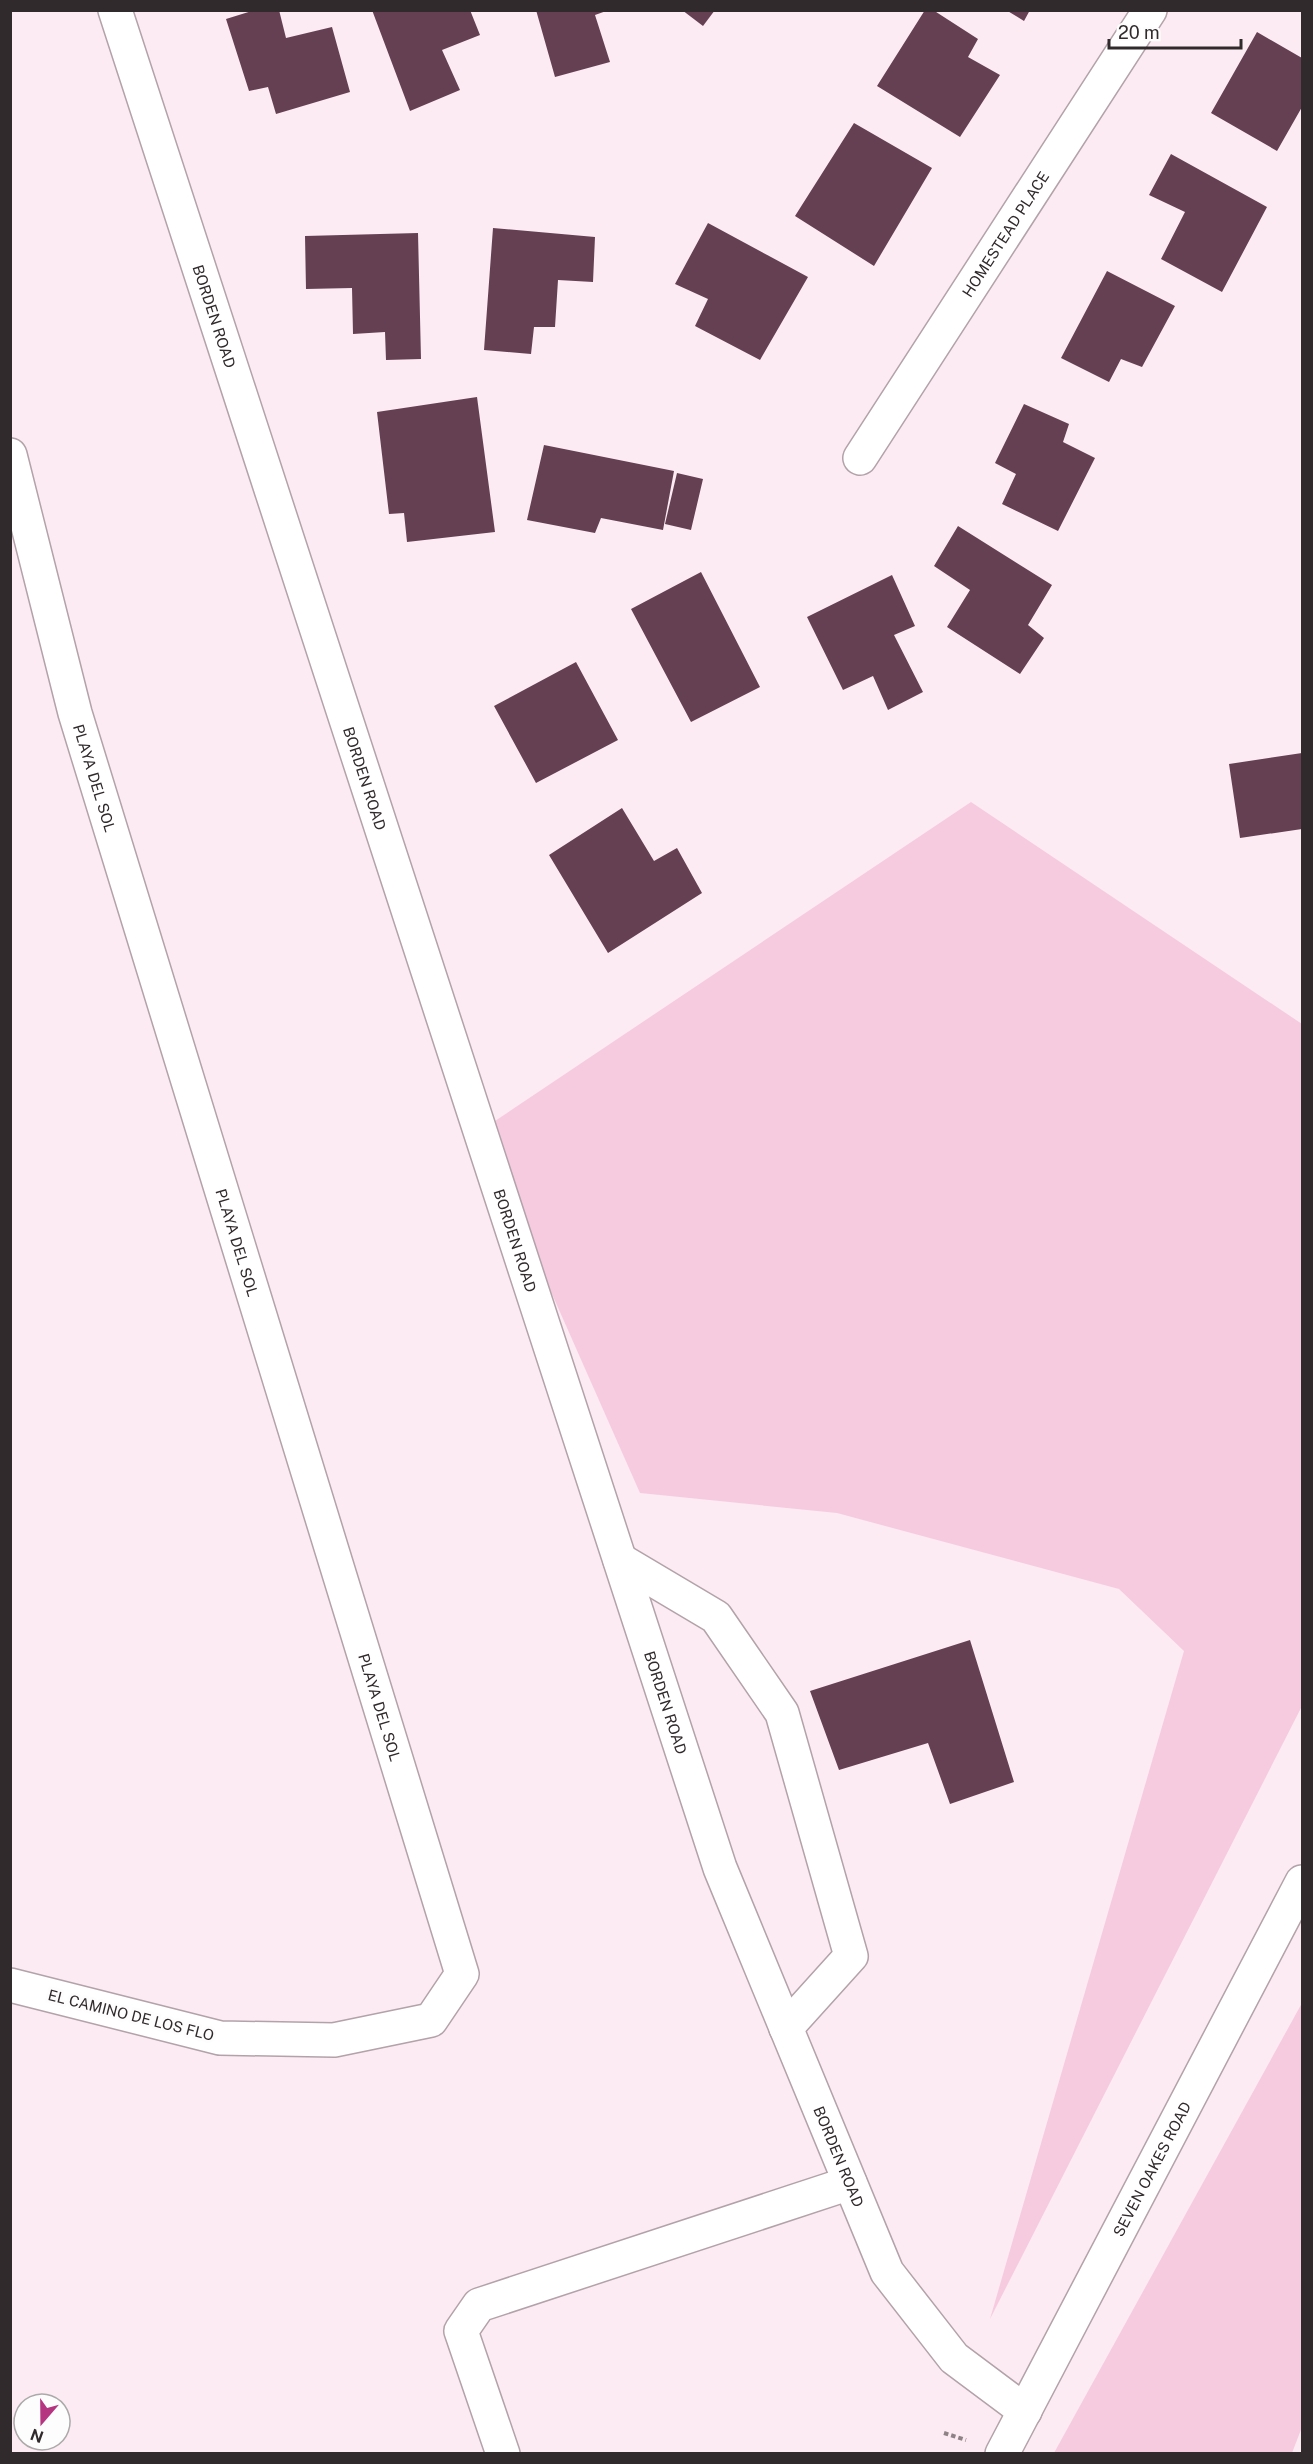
<svg xmlns="http://www.w3.org/2000/svg" width="1313" height="2464" font-family="'Public Sans',sans-serif">
	<rect width="100%" height="100%" fill="#fcebf2"/>
	<path fill="#f6cbdf" d="M 971,802 L 1302,1024 L 1302,1706 L 990,2319 L 1184,1651 L 1119,1589 L 837,1513 L 640,1493 L 480,1131 Z
		M 1302,2003 L 1302,2427 L 1292,2453 L 1054,2453 Z"/>
	<path fill="#654052" d="M 255,10 L 279,10 L 286,38 L 332,27 L 350,92 L 276,114 L 268,87 L 249,91 L 226,19 Z
		M 372,10 L 470,10 L 480,35 L 442,50 L 460,90 L 410,111 Z
		M 536,10 L 609,10 L 595,15 L 610,62 L 555,77 Z
		M 682,10 L 715,10 L 703,26 Z
		M 925,10 L 933,10 L 978,39 L 968,57 L 1000,75 L 960,137 L 877,86 Z
		M 1006,10 L 1030,10 L 1024,21 Z
		M 1257,32 L 1302,58 L 1302,107 L 1277,151 L 1211,113 Z
		M 854,123 L 932,168 L 874,266 L 795,216 Z
		M 1171,154 L 1267,207 L 1222,292 L 1161,259 L 1185,212 L 1149,195 Z
		M 708,223 L 808,277 L 760,360 L 695,326 L 708,299 L 675,284 Z
		M 493,228 L 595,237 L 593,282 L 558,280 L 555,327 L 534,327 L 531,354 L 484,350 Z
		M 418,233 L 421,359 L 386,360 L 385,332 L 353,334 L 352,288 L 306,289 L 305,236 Z
		M 1107,271 L 1175,306 L 1142,367 L 1121,359 L 1109,382 L 1061,358 Z
		M 477,397 L 495,532 L 407,542 L 404,513 L 389,514 L 377,412 Z
		M 1024,404 L 1069,424 L 1063,442 L 1095,458 L 1058,531 L 1002,504 L 1016,474 L 995,463 Z
		M 544,445 L 674,471 L 663,530 L 601,518 L 595,533 L 527,520 Z
		M 677,473 L 703,479 L 691,530 L 665,524 Z
		M 958,526 L 1052,585 L 1028,625 L 1044,638 L 1020,674 L 947,627 L 970,590 L 934,566 Z
		M 701,572 L 760,687 L 691,722 L 631,609 Z
		M 892,575 L 915,626 L 894,635 L 923,692 L 888,710 L 873,676 L 843,690 L 807,617 Z
		M 576,662 L 618,740 L 536,783 L 494,706 Z
		M 1302,753 L 1302,829 L 1240,838 L 1229,764 Z
		M 622,808 L 654,861 L 677,848 L 702,893 L 608,953 L 549,855 Z
		M 970,1640 L 1014,1782 L 950,1804 L 928,1743 L 839,1770 L 810,1691 Z"/>
	<g fill="none" stroke-linecap="round" stroke-linejoin="round">
		<g stroke="#b3a2a9" stroke-width="36">
			<g id="minor">
				<path id="s1" d="M 115,10 L 720,1868 L 887,2272 L 954,2358 L 1025,2411"/>
				<path id="s2" d="M 10,455 L 75,713 L 462,1974 L 431,2020 L 334,2040 L 220,2038 L 10,1985"/>
				<path id="s3" d="M 860,458 L 1150,10"/>
				<path d="M 620,1560 L 716,1617 L 782,1713 L 851,1956 L 786,2028"/>
				<path d="M 503,2454 L 461,2331 L 479,2305 L 850,2183"/>
				<path id="s4" d="M 1002,2454 L 1302,1882"/>
			</g>
		</g>
		<path stroke="#8e8287" stroke-width="4" stroke-dasharray="4.5 3" stroke-linecap="butt" d="M 944,2433 L 966,2440"/>
		<use href="#minor" stroke="#fff" stroke-width="33"/>
	</g>
	<g text-anchor="middle" dominant-baseline="central" stroke-width="6" stroke-linejoin="round" paint-order="stroke">
		<g font-size="15" fill="#312a2d" stroke="#fdfdfd">
			<text stroke="none"><textPath href="#s3" startOffset="267">HOMESTEAD PLACE</textPath></text>
			<text stroke="none"><textPath href="#s1" startOffset="322">BORDEN ROAD</textPath></text>
			<text stroke="none"><textPath href="#s2" startOffset="334">PLAYA DEL SOL</textPath></text>
			<text stroke="none"><textPath href="#s1" startOffset="808">BORDEN ROAD</textPath></text>
			<text stroke="none"><textPath href="#s1" startOffset="1294">BORDEN ROAD</textPath></text>
			<text stroke="none"><textPath href="#s2" startOffset="820">PLAYA DEL SOL</textPath></text>
			<text stroke="none"><textPath href="#s1" startOffset="1780">BORDEN ROAD</textPath></text>
			<text stroke="none"><textPath href="#s2" startOffset="1306">PLAYA DEL SOL</textPath></text>
			<text transform="translate(131 2015) rotate(14)">EL CAMINO DE LOS FLO</text>
			<text stroke="none"><textPath href="#s1" startOffset="2266">BORDEN ROAD</textPath></text>
			<text stroke="none"><textPath href="#s4" startOffset="322">SEVEN OAKES ROAD</textPath></text>
		</g>
	</g>
	<rect width="1313" height="2464" fill="none" stroke="#312a2d" stroke-width="24"/>
	<g transform="translate(42 2422) rotate(200)"><circle r="28" fill="#fdfdfd" stroke="#aba9aa" stroke-width="1.5"/>
	<path d="M0-4.5L10 22L0 15L-10 22Z" fill="#b63580"/>
	<text y="-9" font-size="16" font-weight="bold" text-anchor="middle" fill="#312a2d">N</text>
	</g>
	<path d="M1109 39v9h132v-9" fill="none" stroke="#312a2d" stroke-width="3"/>
	<text x="1118" y="39" font-size="18" fill="#312a2d" stroke="#fdfdfd" stroke-width="4.5" paint-order="stroke">20 m</text>
</svg>
